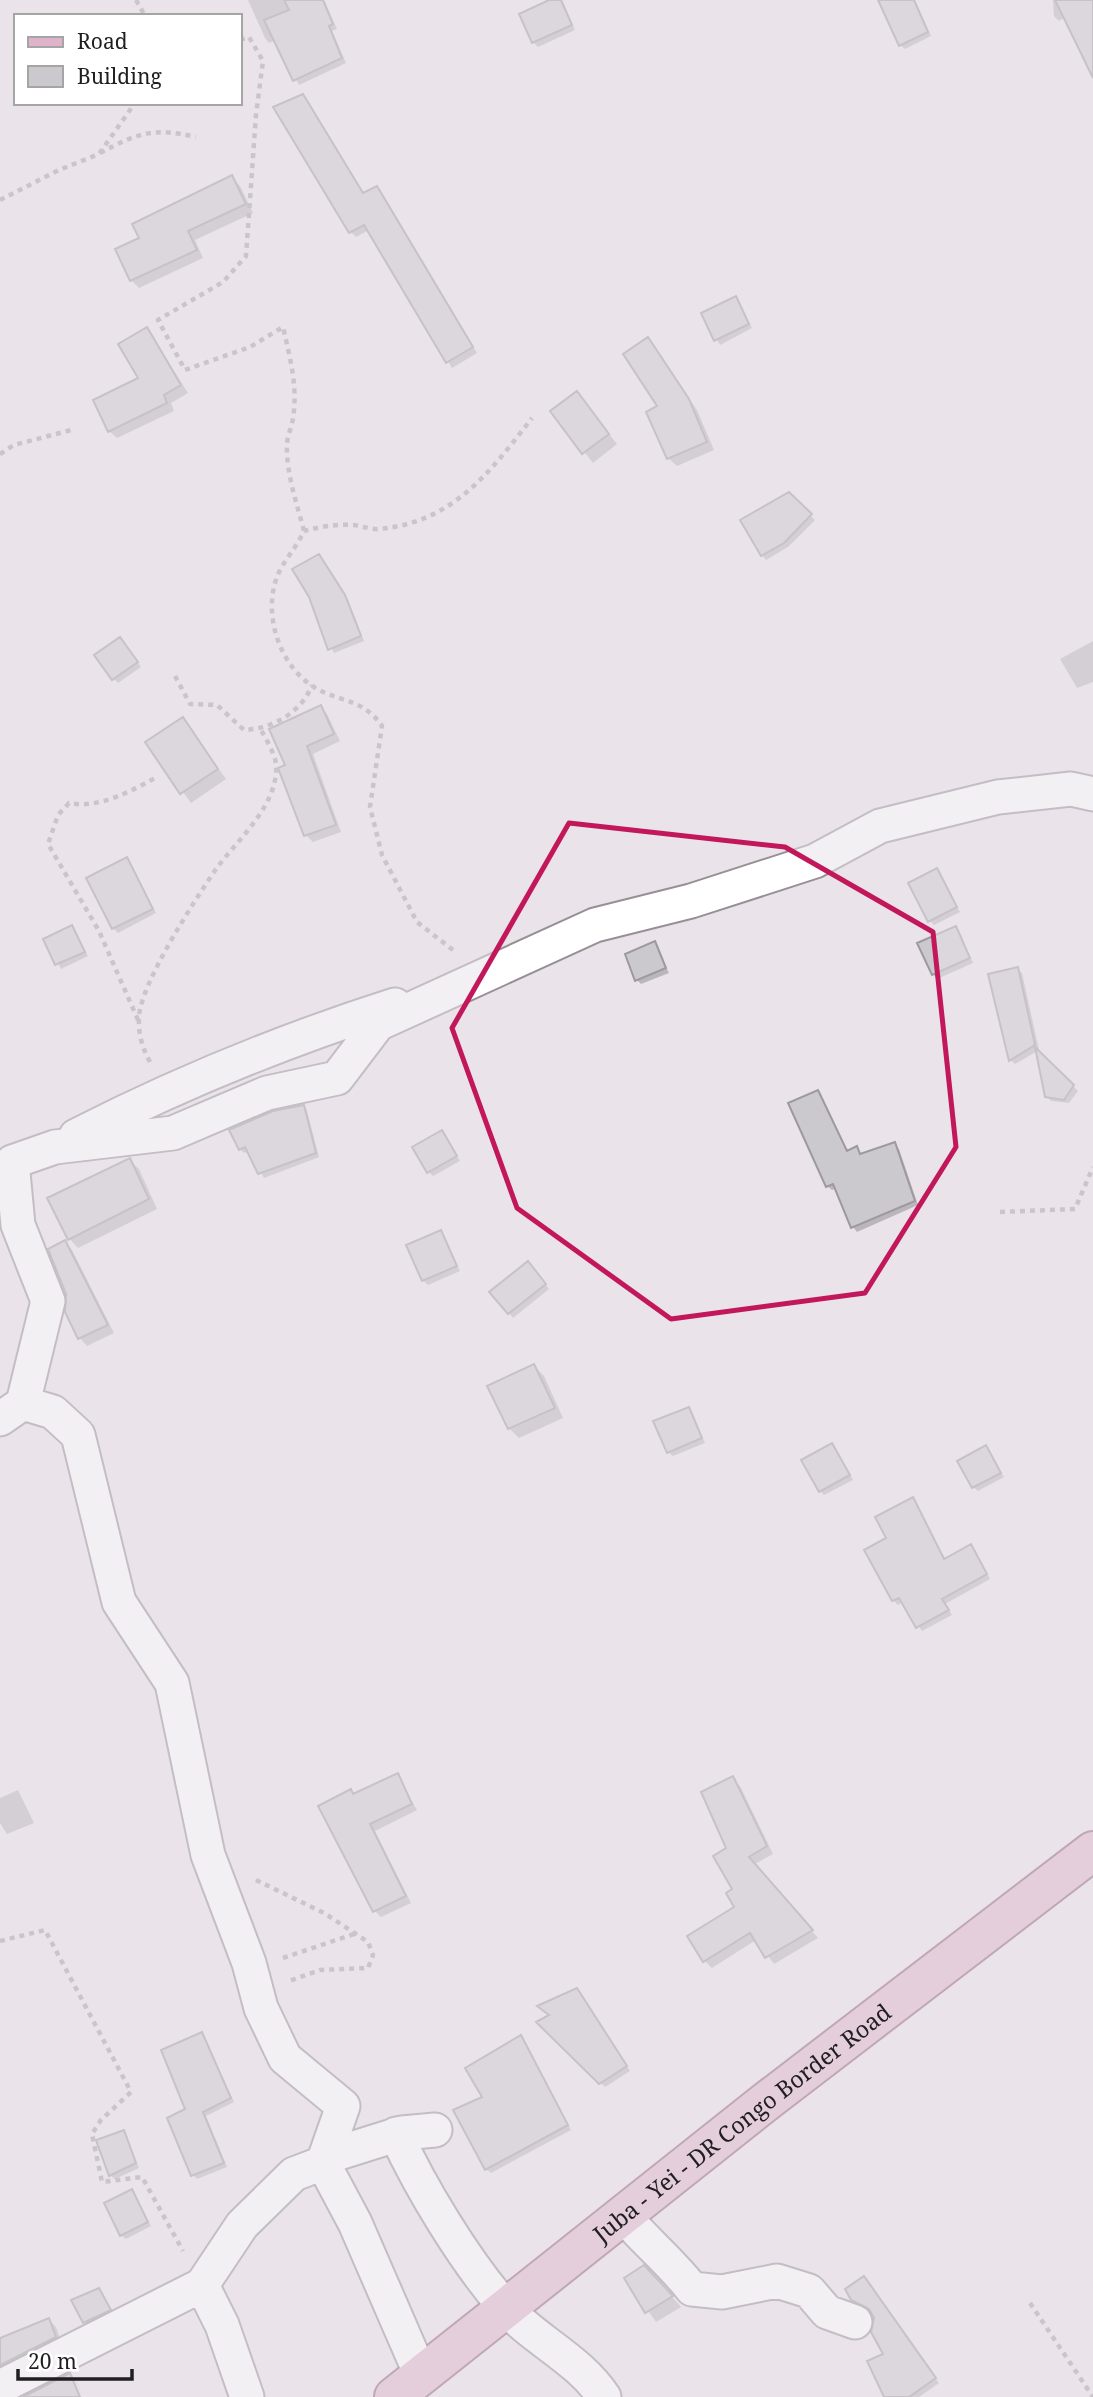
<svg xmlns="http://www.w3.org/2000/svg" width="1093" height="2397" font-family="'Noto Serif',serif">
	<rect width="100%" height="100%" fill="#eae4ea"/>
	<path fill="#0003" d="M 248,0 L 324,0 L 337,29 L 332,31 L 346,63 L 299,85 L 276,40 L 269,43 L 265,38 Z
		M 554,0 L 563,2 L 575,30 L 538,47 L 533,42 Z
		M 894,0 L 915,0 L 931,36 L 905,49 L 900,45 Z
		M 1053,0 L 1093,0 L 1093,71 L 1065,17 L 1059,21 L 1054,16 Z
		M 303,96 L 365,195 L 377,188 L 382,193 L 477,353 L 452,368 L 369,230 L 356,237 L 351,232 Z
		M 232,178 L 240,186 L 253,213 L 195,240 L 203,258 L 139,288 L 131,280 L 141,239 Z
		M 736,298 L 752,328 L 720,345 L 703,314 Z
		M 147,329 L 188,393 L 171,403 L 174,411 L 117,438 L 109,431 L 141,379 Z
		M 648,339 L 697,410 L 714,450 L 677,466 L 668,458 Z
		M 576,393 L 617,444 L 593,463 L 552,411 Z
		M 788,494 L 815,520 L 788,547 L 766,560 L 762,555 Z
		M 323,561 L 349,602 L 364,641 L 334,653 L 310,597 Z
		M 1093,641 L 1093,682 L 1077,688 L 1060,659 Z
		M 124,644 L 141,667 L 118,683 L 114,679 Z
		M 320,707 L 327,714 L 340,741 L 313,754 L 341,832 L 313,842 L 306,835 L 288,766 Z
		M 183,719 L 226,779 L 191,803 L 147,742 Z
		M 127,859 L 156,913 L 118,933 L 113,928 Z
		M 936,870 L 960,912 L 934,925 L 930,921 Z
		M 72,928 L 88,956 L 61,969 L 46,940 Z
		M 956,928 L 973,963 L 937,979 L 933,974 Z
		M 654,944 L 669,973 L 641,984 L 637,980 Z
		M 1017,969 L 1022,973 L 1039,1050 L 1015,1064 L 1011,1060 L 990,976 Z
		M 1038,1052 L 1078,1091 L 1069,1103 L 1051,1101 L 1047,1096 Z
		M 818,1092 L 848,1152 L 856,1148 L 862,1156 L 894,1144 L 899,1149 L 918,1205 L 857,1232 L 853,1227 L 837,1188 L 832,1190 L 827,1186 Z
		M 303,1107 L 307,1111 L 319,1157 L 264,1178 L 249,1151 L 244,1153 L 240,1149 Z
		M 442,1132 L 460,1161 L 433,1176 L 429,1172 Z
		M 129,1160 L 139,1169 L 157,1209 L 78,1248 L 69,1238 Z
		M 441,1232 L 460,1271 L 428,1285 L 423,1280 Z
		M 65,1242 L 72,1250 L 114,1333 L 87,1346 L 80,1338 Z
		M 532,1268 L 549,1289 L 513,1318 L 492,1292 Z
		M 534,1366 L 544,1376 L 563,1418 L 519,1438 L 509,1428 Z
		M 689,1409 L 705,1443 L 673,1456 L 668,1452 Z
		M 985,1448 L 1004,1477 L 978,1491 L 973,1487 Z
		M 836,1450 L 853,1480 L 824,1495 L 820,1491 Z
		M 912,1499 L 946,1560 L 971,1546 L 990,1579 L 945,1604 L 952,1615 L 922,1631 L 903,1602 L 898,1605 L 893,1600 L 889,1539 Z
		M 397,1775 L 417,1810 L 375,1831 L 411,1903 L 381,1917 L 375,1911 L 350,1791 L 355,1795 Z
		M 733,1779 L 740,1786 L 773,1854 L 755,1864 L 818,1938 L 774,1964 L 756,1940 L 712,1968 L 705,1961 L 737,1908 L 729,1849 Z
		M 18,1790 L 34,1823 L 7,1834 L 0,1823 L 0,1798 Z
		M 581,1994 L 630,2071 L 605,2087 L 539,2022 Z
		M 202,2034 L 234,2102 L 206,2116 L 227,2167 L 197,2179 L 193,2175 L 187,2110 Z
		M 521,2037 L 571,2130 L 491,2173 L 486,2169 L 485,2097 Z
		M 124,2132 L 139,2168 L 115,2179 L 110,2175 Z
		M 131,2191 L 151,2226 L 126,2239 L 121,2235 Z
		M 654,2277 L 681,2307 L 656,2322 L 626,2279 Z
		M 868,2283 L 939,2383 L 919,2397 L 886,2397 L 886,2354 L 872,2311 L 853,2299 Z
		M 99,2290 L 114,2314 L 89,2327 L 73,2301 Z
		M 49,2320 L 56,2327 L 62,2344 L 0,2376 L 0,2340 Z
		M 70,2375 L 77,2382 L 83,2397 L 76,2381 L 72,2381 L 78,2397 L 27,2397 Z"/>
	<path fill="#cbc8ce" stroke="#9c999f" stroke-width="2" d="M 284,0 L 323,0 L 333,24 L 329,26 L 342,58 L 293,81 L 264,20 L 289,10 Z
		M 549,0 L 561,0 L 572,25 L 532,43 L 519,14 Z
		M 878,0 L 914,0 L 928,32 L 899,46 Z
		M 1055,0 L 1093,0 L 1093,78 Z
		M 303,94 L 363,193 L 377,186 L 473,347 L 446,363 L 364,225 L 349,233 L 273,107 Z
		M 232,175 L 246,204 L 188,231 L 197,250 L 130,281 L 115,249 L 139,238 L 132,224 Z
		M 736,296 L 749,324 L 714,341 L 701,313 Z
		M 147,327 L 181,385 L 164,395 L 167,403 L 108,432 L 93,400 L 138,378 L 118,344 Z
		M 648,337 L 689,399 L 707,442 L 667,459 L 646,412 L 657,406 L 623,354 Z
		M 577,391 L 609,434 L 582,454 L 550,411 Z
		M 789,492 L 812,514 L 784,543 L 761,556 L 740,520 Z
		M 319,554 L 345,595 L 361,636 L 328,650 L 309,597 L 292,569 Z
		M 120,637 L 138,662 L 112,680 L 94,655 Z
		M 321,705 L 334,734 L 307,746 L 336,825 L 304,836 L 278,768 L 285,765 L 269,729 Z
		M 183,717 L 218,769 L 180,794 L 145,742 Z
		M 127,857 L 153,909 L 112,929 L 86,878 Z
		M 937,868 L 957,907 L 928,922 L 908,883 Z
		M 72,925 L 85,952 L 55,965 L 43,939 Z
		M 956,926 L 970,958 L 932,975 L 917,943 Z
		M 655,941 L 666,968 L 635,981 L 625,954 Z
		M 1018,967 L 1035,1045 L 1009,1061 L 988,974 Z
		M 1035,1047 L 1074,1085 L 1064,1100 L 1045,1097 Z
		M 818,1090 L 847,1151 L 857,1146 L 860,1154 L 895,1142 L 915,1201 L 851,1228 L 833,1184 L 826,1187 L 788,1103 Z
		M 304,1105 L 316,1153 L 258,1174 L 245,1147 L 239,1150 L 229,1130 L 273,1111 Z
		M 442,1130 L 457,1156 L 427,1173 L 412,1147 Z
		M 130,1158 L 149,1199 L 68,1240 L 47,1198 Z
		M 441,1230 L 457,1266 L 422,1281 L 406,1245 Z
		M 65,1240 L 108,1325 L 78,1339 L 65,1312 L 66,1294 L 48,1249 Z
		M 528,1261 L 546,1284 L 508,1314 L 489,1292 Z
		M 534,1364 L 555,1408 L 508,1429 L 487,1386 Z
		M 689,1407 L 702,1438 L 667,1453 L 653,1421 Z
		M 832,1443 L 850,1475 L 819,1492 L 801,1460 Z
		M 986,1445 L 1001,1473 L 972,1488 L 957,1461 Z
		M 913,1497 L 944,1559 L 971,1544 L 987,1574 L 942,1599 L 949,1610 L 916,1628 L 899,1598 L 892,1601 L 864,1550 L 886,1538 L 875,1517 Z
		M 398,1773 L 412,1804 L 370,1824 L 406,1896 L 373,1912 L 318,1806 L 351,1789 L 353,1794 Z
		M 733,1776 L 767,1846 L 749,1857 L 813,1930 L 765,1958 L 750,1933 L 703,1962 L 687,1936 L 734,1907 L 726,1893 L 732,1889 L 713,1856 L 726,1848 L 701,1792 Z
		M 577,1988 L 627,2066 L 599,2084 L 536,2022 L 549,2015 L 537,2006 Z
		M 202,2032 L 231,2098 L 203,2112 L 224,2163 L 191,2176 L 167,2118 L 185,2109 L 161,2050 Z
		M 521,2035 L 568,2125 L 485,2170 L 453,2110 L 482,2097 L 465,2068 Z
		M 124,2130 L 136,2163 L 109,2176 L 96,2140 Z
		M 132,2189 L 148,2222 L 120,2236 L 104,2203 Z
		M 644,2265 L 673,2296 L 645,2313 L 624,2278 Z
		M 864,2276 L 936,2378 L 909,2397 L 884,2397 L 867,2361 L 883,2354 L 871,2332 L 874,2318 L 869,2309 L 851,2300 L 845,2289 Z
		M 99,2288 L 111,2310 L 83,2323 L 71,2300 Z
		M 49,2318 L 56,2337 L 0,2365 L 0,2338 Z
		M 70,2373 L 80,2397 L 23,2397 Z"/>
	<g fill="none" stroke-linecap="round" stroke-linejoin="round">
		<g stroke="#969096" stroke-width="37">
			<path id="minor" d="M 76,1136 C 178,1084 285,1040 395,1005
				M 23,1403 L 53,1412 L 78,1435 L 119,1602 L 172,1683 L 208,1855 L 249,1963 L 261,2008 L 285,2058 L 343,2106 L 323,2163 L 294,2174 L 242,2225 L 202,2285 L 222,2325 L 247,2397
				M 0,1419 L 23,1403 L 48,1301 L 18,1225 L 12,1162 L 55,1147 L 173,1133 L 267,1093 L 337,1078 L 378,1024 L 595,925 L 691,901 L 815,861 L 880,826 L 998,797 L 1071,789 L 1093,794
				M 396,2134 C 421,2189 465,2261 505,2307 C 534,2340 579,2359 604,2397
				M 326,2157 L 402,2133 L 435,2130
				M 323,2163 L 355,2223 L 421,2375
				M 623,2215 C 645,2241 671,2262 692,2289 L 722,2292 L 777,2281 L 809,2291 L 827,2312 L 855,2322
				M 0,2387 L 202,2285"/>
		</g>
		<g stroke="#8e5e7a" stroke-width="42">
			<g id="primary">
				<path id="s1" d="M 394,2397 L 768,2100 L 1093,1851"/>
			</g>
		</g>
		<path stroke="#a6a1a6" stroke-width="4.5" stroke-dasharray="5 5" stroke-linecap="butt" d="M 136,0 L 145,16
			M 240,40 L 249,37 L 263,61 L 256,115 L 246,256 L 223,282 L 158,320 L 185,370 L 250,347 L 283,327 C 290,358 298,386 293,418 C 292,427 287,436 287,445 C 286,473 297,504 304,531
			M 100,153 C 138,133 153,127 196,137
			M 0,200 L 59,170 L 99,154 L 135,103
			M 0,454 L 14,445 L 75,429
			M 175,676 L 190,704 L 217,705 L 244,730 C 272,729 302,712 312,685
			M 453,950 L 417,922 L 382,855 L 370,807 L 382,726 C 365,701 344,702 319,690 C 281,670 262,617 277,577 C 283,561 297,547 304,531 C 319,527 336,524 352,525 C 361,525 370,530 379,529 C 454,522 490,472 532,418
			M 138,1020 L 99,931 L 48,844 L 58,815 L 69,803 C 99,809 131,791 157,777
			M 150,1062 C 142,1047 138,1034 139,1016 C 142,981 195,900 216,869 C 238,839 279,805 276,764 C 275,754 266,739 261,730
			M 1000,1212 L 1075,1209 L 1093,1167
			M 256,1880 L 324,1913 L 368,1942 L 373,1955 L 368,1968 L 320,1970 L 289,1981
			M 0,1941 L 45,1930 L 131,2092 L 101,2120 L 92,2134 L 102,2182 L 142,2177 L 183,2251
			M 283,1958 L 354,1934
			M 1030,2303 L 1093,2397"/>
		<use href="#minor" stroke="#fff" stroke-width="33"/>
		<use href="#primary" stroke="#dfb3cc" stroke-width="38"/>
	</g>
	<path d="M0 0H1093V2397H0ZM 569,823 L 785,847 L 933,932 L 956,1147 L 865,1293 L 671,1319 L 517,1208 L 452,1028 Z" fill="#eae4ea" fill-opacity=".55" fill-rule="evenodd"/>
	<path fill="none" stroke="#c2185b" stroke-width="5" stroke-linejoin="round" d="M 569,823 L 785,847 L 933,932 L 956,1147 L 865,1293 L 671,1319 L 517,1208 L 452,1028 Z"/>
	<g text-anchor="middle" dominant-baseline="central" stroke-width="5" stroke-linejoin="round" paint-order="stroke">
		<g font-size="23" fill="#201e20" stroke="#fff">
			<text stroke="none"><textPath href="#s1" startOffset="443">Juba - Yei - DR Congo Border Road</textPath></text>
		</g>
	</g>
	<rect x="14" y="14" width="228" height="91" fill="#ffffff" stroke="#a6a5a6" stroke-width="2"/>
	<rect x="28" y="37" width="35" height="10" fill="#dfb3cc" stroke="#a6a5a6" stroke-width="2"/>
	<text x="77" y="49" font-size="21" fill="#201e20">Road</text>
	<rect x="28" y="66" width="35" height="21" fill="#cbc8ce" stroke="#a6a5a6" stroke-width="2"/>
	<text x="77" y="84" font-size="21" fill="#201e20">Building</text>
	<path d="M18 2369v10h114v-10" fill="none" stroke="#201e20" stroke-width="3.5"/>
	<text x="28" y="2369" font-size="21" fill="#201e20" stroke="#ffffff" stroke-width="5" paint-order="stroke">20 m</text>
</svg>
